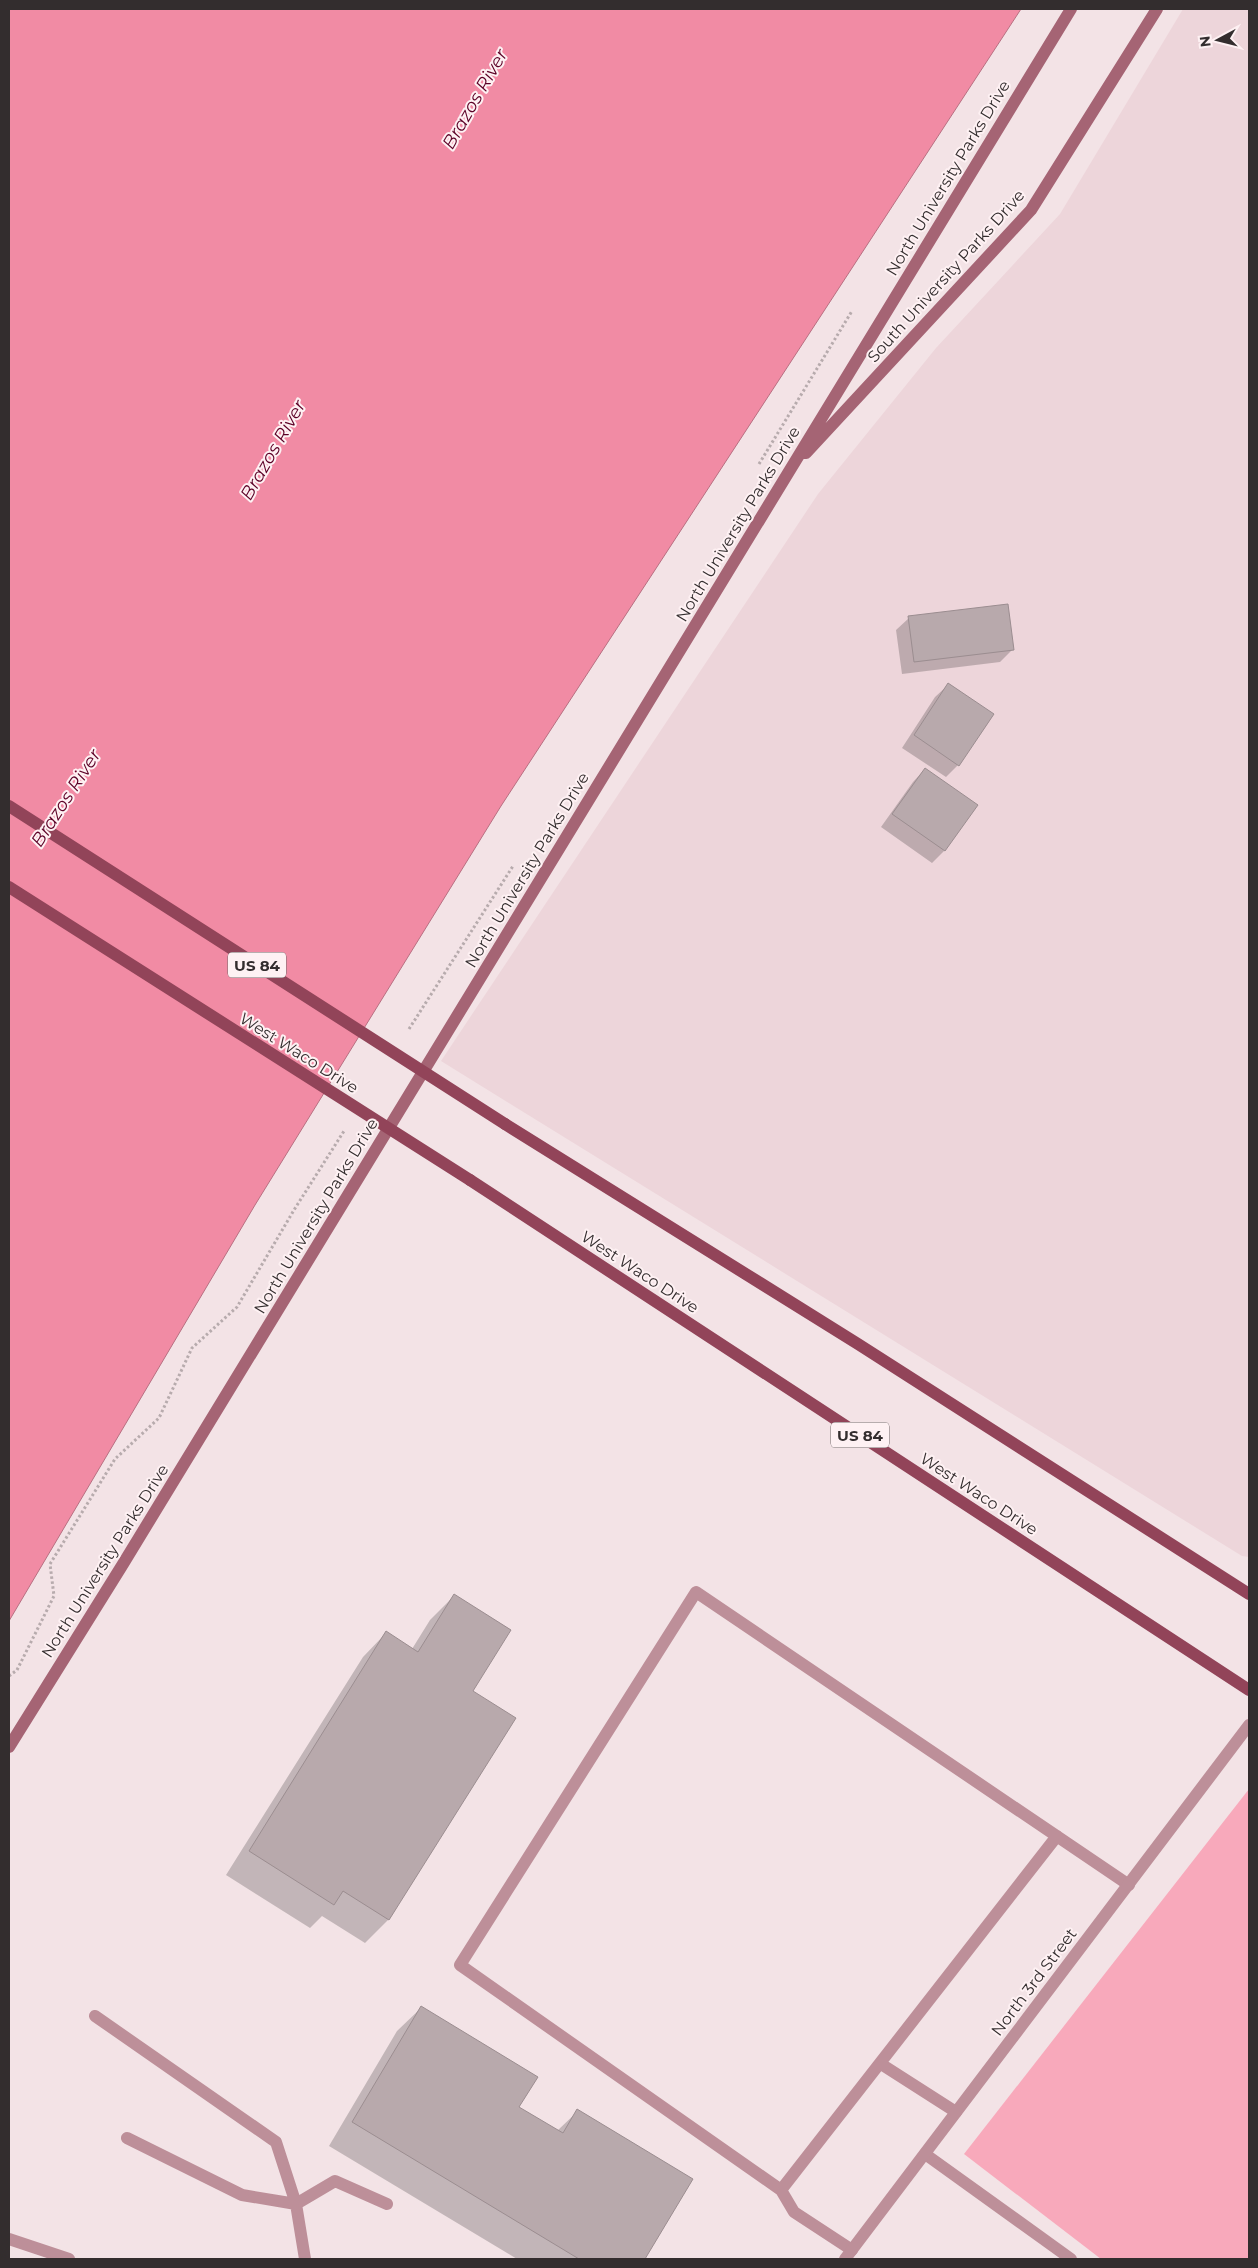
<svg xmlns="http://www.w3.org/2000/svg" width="1258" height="2268" font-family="Montserrat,sans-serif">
	<rect width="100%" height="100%" fill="#f3e3e6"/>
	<path fill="#edd5da" d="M 1183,9 L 1249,9 L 1249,1557 L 1242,1556 L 441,1061 L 818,494 L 936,348 L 1060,214 Z"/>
	<path fill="#f8a9bb" d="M 1249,1789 L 1249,2259 L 1101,2259 L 964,2154 Z"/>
	<path fill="#f18ba4" stroke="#b86f81" d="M 9,9 L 1021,9 L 501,806 L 255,1205 L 9,1621 Z"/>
	<path fill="#0003" d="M 909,618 L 1012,650 L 1000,662 L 902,674 L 896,630 Z
		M 948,685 L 958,765 L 946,777 L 902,748 L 935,697 Z
		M 925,769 L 944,851 L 932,863 L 881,827 L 913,782 Z
		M 454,1596 L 471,1691 L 514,1719 L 388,1920 L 365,1943 L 322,1916 L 310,1928 L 226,1875 L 363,1657 L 386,1633 L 412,1649 L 430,1620 Z
		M 421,2008 L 518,2107 L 557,2131 L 578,2111 L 692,2179 L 644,2259 L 517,2259 L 329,2146 L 397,2031 Z"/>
	<path fill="#b8a9ac" stroke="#9b8d90" d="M 1008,604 L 1014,650 L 914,662 L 908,616 Z
		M 948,683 L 994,714 L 959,766 L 914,735 Z
		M 925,768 L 978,805 L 945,851 L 892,814 Z
		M 454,1594 L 511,1630 L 473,1691 L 516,1718 L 389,1920 L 343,1891 L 334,1905 L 249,1851 L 386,1631 L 418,1652 Z
		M 421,2006 L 538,2077 L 519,2107 L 563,2133 L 577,2109 L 693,2179 L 645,2259 L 579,2259 L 352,2122 Z"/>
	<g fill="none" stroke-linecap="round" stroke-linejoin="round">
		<path stroke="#b7abad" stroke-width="3" stroke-dasharray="2.5 2.5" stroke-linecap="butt" d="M 759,464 L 852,311
			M 409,1029 L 513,866
			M 9,1676 L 17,1670 L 54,1596 L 50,1564 L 115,1459 L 159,1418 L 192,1348 L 237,1307 L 294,1210 L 344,1131"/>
		<path stroke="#bd8f99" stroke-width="12" d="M 95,2016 L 276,2142 L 296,2204 L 305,2259
			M 881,2064 L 956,2112
			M 127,2138 L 242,2195 L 296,2204 L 335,2181 L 387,2204
			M 925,2154 L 1071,2259
			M 781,2190 L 1057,1836
			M 852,2250 L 794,2212 L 781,2190 L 460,1965 L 696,1592 L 1129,1885"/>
		<path stroke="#bd8f99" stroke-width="12" d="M 9,2239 L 69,2259
			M 845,2259 L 1249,1725"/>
		<path stroke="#a56474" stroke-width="12" d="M 806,453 L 1031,210 L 1157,9
			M 9,1747 L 123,1564 L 1071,9"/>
		<path stroke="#924459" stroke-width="12" d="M 505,1124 L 858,1344 L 1249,1594
			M 470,1180 L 1249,1690"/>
		<path stroke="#924459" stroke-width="12" d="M 9,806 L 505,1124
			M 9,887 L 470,1180"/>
	</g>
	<g text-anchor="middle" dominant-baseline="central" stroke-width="4" stroke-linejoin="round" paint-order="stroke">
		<g fill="#fef1f3" stroke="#706869" stroke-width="1">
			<rect x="228" y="952.5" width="58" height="25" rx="4"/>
			<rect x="831" y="1422.5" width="58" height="25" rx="4"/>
		</g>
		<g font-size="15" font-weight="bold" fill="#332d2e">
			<text x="257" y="965">US 84</text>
			<text x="860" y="1435">US 84</text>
		</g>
		<g font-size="16" fill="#332d2e" stroke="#fef1f3">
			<text transform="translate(948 178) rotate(-59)">North University Parks Drive</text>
			<text transform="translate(946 276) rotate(-48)">South University Parks Drive</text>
			<text transform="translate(738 524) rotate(-59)">North University Parks Drive</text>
			<text transform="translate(527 870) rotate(-59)">North University Parks Drive</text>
			<text transform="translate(299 1053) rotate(32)">West Waco Drive</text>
			<text transform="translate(316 1216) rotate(-59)">North University Parks Drive</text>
			<text transform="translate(640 1272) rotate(33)">West Waco Drive</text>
			<text transform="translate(979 1494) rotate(33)">West Waco Drive</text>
			<text transform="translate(105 1561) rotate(-58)">North University Parks Drive</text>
			<text transform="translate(1034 1982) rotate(-53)">North 3rd Street</text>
		</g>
		<g font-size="18" font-style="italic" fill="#5c0026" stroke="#fef1f3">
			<text transform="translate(475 99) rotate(-60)">Brazos River</text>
			<text transform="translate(273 450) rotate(-60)">Brazos River</text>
			<text transform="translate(66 798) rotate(-57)">Brazos River</text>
		</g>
	</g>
	<rect width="1258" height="2268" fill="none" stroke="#332d2e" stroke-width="20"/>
	<g transform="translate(1218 40) rotate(263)" stroke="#fef1f3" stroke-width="4" paint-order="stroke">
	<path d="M0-4L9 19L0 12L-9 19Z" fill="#332d2e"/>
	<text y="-8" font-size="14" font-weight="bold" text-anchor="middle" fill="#332d2e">N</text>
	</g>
</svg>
